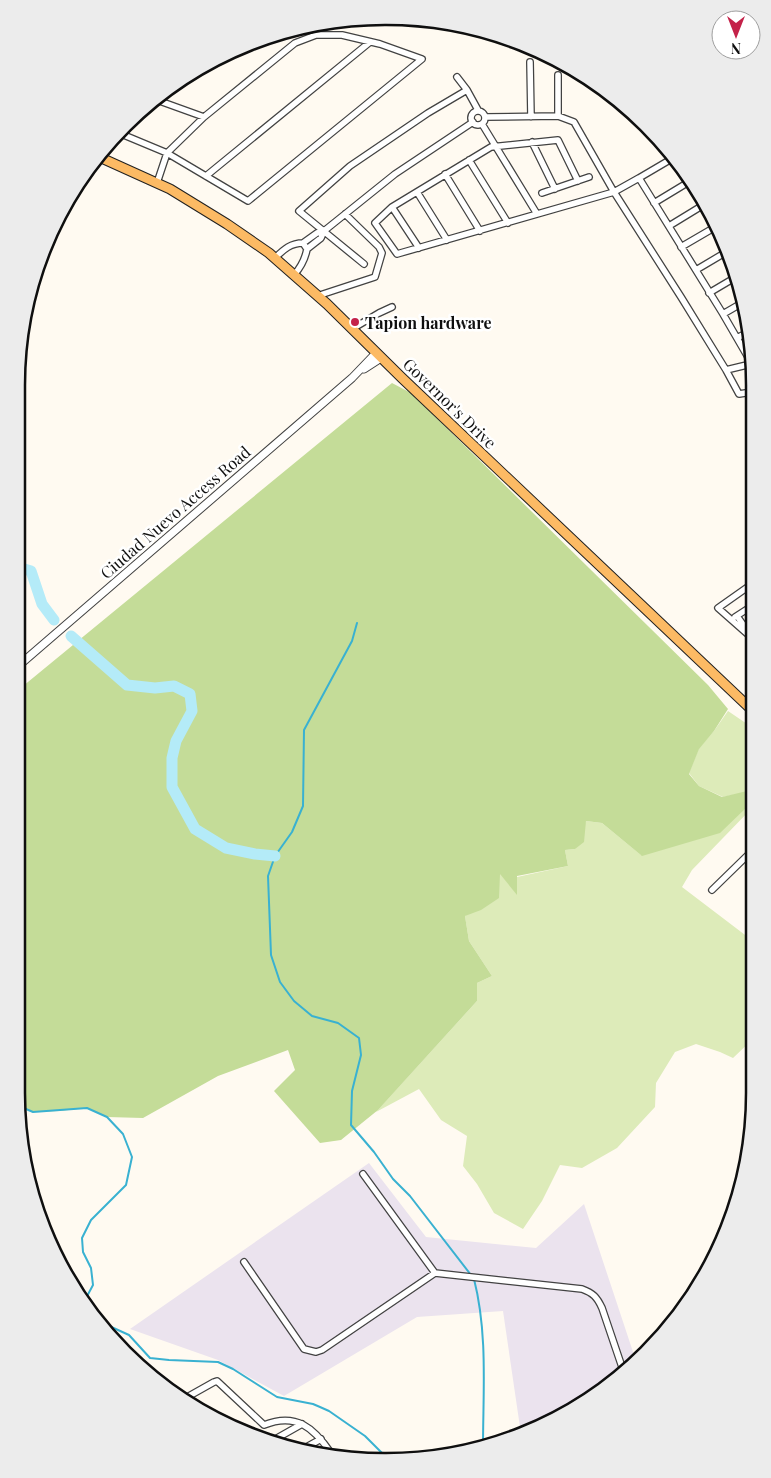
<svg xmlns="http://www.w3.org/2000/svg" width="771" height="1478" font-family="'Playfair Display',serif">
	<rect width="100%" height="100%" fill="#fffaf1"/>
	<path fill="#ebe3ee" d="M 369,1163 L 426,1237 L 536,1248 L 584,1204 L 636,1361 L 549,1424 L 521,1434 L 503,1311 L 417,1317 L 284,1396 L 218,1360 L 130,1329 Z"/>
	<path fill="#ddebb9" d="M 728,711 L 753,728 L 753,807 L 692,870 L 682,887 L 753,941 L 754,1038 L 733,1058 L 720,1052 L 696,1044 L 675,1052 L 656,1083 L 655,1107 L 617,1148 L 582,1168 L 560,1165 L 542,1201 L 523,1229 L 494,1213 L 477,1184 L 463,1166 L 467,1136 L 441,1120 L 419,1089 L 376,1112 L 477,1001 L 477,983 L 492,976 L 469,941 L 465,916 L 500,873 L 517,894 L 517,877 L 568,866 L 565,850 L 575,849 L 586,821 L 602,823 L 641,855 L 747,792 L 723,797 L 699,786 L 689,773 L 699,748 L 714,731 Z"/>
	<path fill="#c4dc98" d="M 392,383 L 411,393 L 708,685 L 728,709 L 714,731 L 699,749 L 689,774 L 699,786 L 722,797 L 747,791 L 747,807 L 720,833 L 642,856 L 602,823 L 586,821 L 584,842 L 575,849 L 565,850 L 568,866 L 517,876 L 517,895 L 500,874 L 499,898 L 481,910 L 465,916 L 469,941 L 492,976 L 477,983 L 477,1001 L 378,1110 L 341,1140 L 320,1143 L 274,1091 L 295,1070 L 288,1050 L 218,1076 L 143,1118 L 107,1117 L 87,1108 L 59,1111 L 32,1112 L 19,1106 L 16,1092 L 17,691 Z"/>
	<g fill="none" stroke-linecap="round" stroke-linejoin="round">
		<path stroke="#39b1d1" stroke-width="2" d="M 357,623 L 352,641 L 304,730 L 303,806 L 292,832 L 275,856 L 268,876 L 271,955 L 280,982 L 294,1001 L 312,1016 L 338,1023 L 359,1038 L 361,1055 L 352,1091 L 351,1125 L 374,1152 L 393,1179 L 410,1196 L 471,1275
			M 19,1106 L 33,1112 L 87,1108 L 107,1117 L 123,1134 L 132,1157 L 126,1185 L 91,1220 L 82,1238 L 83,1252 L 91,1268 L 93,1285 L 85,1300 L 85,1304
			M 474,1279 C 488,1334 483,1392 483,1448
			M 99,1324 L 107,1325 L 129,1335 L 150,1358 L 169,1360 L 218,1362 L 233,1369 L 277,1397 L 313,1404 L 320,1407 L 329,1411 L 365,1436 L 388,1459"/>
		<path stroke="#b4ebf8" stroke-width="11" d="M 17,570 L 21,568 L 31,571 L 42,604 L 54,620
			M 71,636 L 127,685 L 155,688 L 174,686 L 190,694 L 192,711 L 176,741 L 172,758 L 172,787 L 195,829 L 226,848 L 255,854 L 275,856"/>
		<g stroke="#424242" stroke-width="8">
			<path id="minor" d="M 316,35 L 342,35 L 380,44 L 422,59 L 248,201 L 167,153 L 204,117 L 295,43 Z
				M 530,62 L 531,117
				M 558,75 L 558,116
				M 457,77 L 467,90
				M 154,99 L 204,117
				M471 118a7 7 0 1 1 14 0a7 7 0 1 1-14 0Z
				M 486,117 L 558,116 L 574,122 L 614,192 L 681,297 L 726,370 L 739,394 L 752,392
				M 482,124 L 537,214
				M 119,133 L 167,153 L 157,183
				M 532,142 L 555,189
				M 469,160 L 508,223
				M 445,174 L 480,231
				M 206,176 L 370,42
				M 639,178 L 673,158
				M 578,181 L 558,140 L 491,147 L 392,207 L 375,223 L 397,254 L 614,192 L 639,178 L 723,314 L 752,364
				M 417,192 L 447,240
				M 542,193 L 589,177
				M 654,203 L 692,180
				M 392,207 L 419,248
				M 669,226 L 705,204
				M 303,243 L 317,233 L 324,231 L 395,174 L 473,122
				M 681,247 L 717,226
				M 307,249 L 321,238 L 324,231
				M 275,258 C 284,249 291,243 303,243 L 307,249 C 305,260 301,267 294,275
				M 364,264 L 299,211 L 350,166 L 428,113 L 467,90 L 478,110
				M 696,270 L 728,251
				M 709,293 L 736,277
				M 317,296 L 375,277 L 382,253 L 379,247 L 345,214
				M 723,314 L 742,303
				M 352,329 L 379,313 L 392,307
				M 737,338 L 750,331
				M 726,370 L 751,364
				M 752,584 L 718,608 L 752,638
				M 737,616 L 747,630
				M 735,617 L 752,606
				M 712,890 L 753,850
				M 363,1174 L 435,1273
				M 244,1262 L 304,1349 L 316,1352 L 322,1350 L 435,1273 L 582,1289 C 593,1293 597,1297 602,1308 L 623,1370
				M 182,1400 L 214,1382 L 217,1381 L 264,1425 C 296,1412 314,1428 331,1453
				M 272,1441 L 302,1424
				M 301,1450 L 321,1439"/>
		</g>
		<g stroke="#424242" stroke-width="9">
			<path id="tertiary" d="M 364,369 L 381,358
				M 17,667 L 352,378 L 376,353"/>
		</g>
		<g stroke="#202020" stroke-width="11">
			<path id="primary" d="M 97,156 L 170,189 L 227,224 L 269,253 L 327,304 L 402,378 L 753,711"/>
		</g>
		<use href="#minor" stroke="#fff" stroke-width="5.5"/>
		<use href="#tertiary" stroke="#fff" stroke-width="7"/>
		<use href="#primary" stroke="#fcba64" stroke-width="9"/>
	</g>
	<circle fill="#c42249" stroke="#fff" stroke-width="2" cx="355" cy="322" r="5"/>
	<g text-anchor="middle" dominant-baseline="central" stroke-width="5" stroke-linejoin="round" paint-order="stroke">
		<g font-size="16" font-weight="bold" fill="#0f0f0f" stroke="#fff" text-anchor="start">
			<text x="365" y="322">Tapion hardware</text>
		</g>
		<g font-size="16" fill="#0f0f0f" stroke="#fff">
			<text transform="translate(450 403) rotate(44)">Governor's Drive</text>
			<text transform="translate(175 512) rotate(-41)">Ciudad Nuevo Access Road</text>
		</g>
	</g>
	<path d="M0 0H771V1478H0ZM385 25H386A360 360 0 0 1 746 385V1093A360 360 0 0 1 386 1453H385A360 360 0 0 1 25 1093V385A360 360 0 0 1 385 25Z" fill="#ececec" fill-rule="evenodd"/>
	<path fill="none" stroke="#0f0f0f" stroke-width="2.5" d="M385 25H386A360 360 0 0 1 746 385V1093A360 360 0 0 1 386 1453H385A360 360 0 0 1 25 1093V385A360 360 0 0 1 385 25Z"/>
	<g transform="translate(736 35) rotate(180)"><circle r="24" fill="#ffffff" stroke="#9f9f9f"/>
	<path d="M0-4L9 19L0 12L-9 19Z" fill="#c42249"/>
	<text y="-8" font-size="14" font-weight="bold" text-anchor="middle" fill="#0f0f0f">N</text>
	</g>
</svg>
